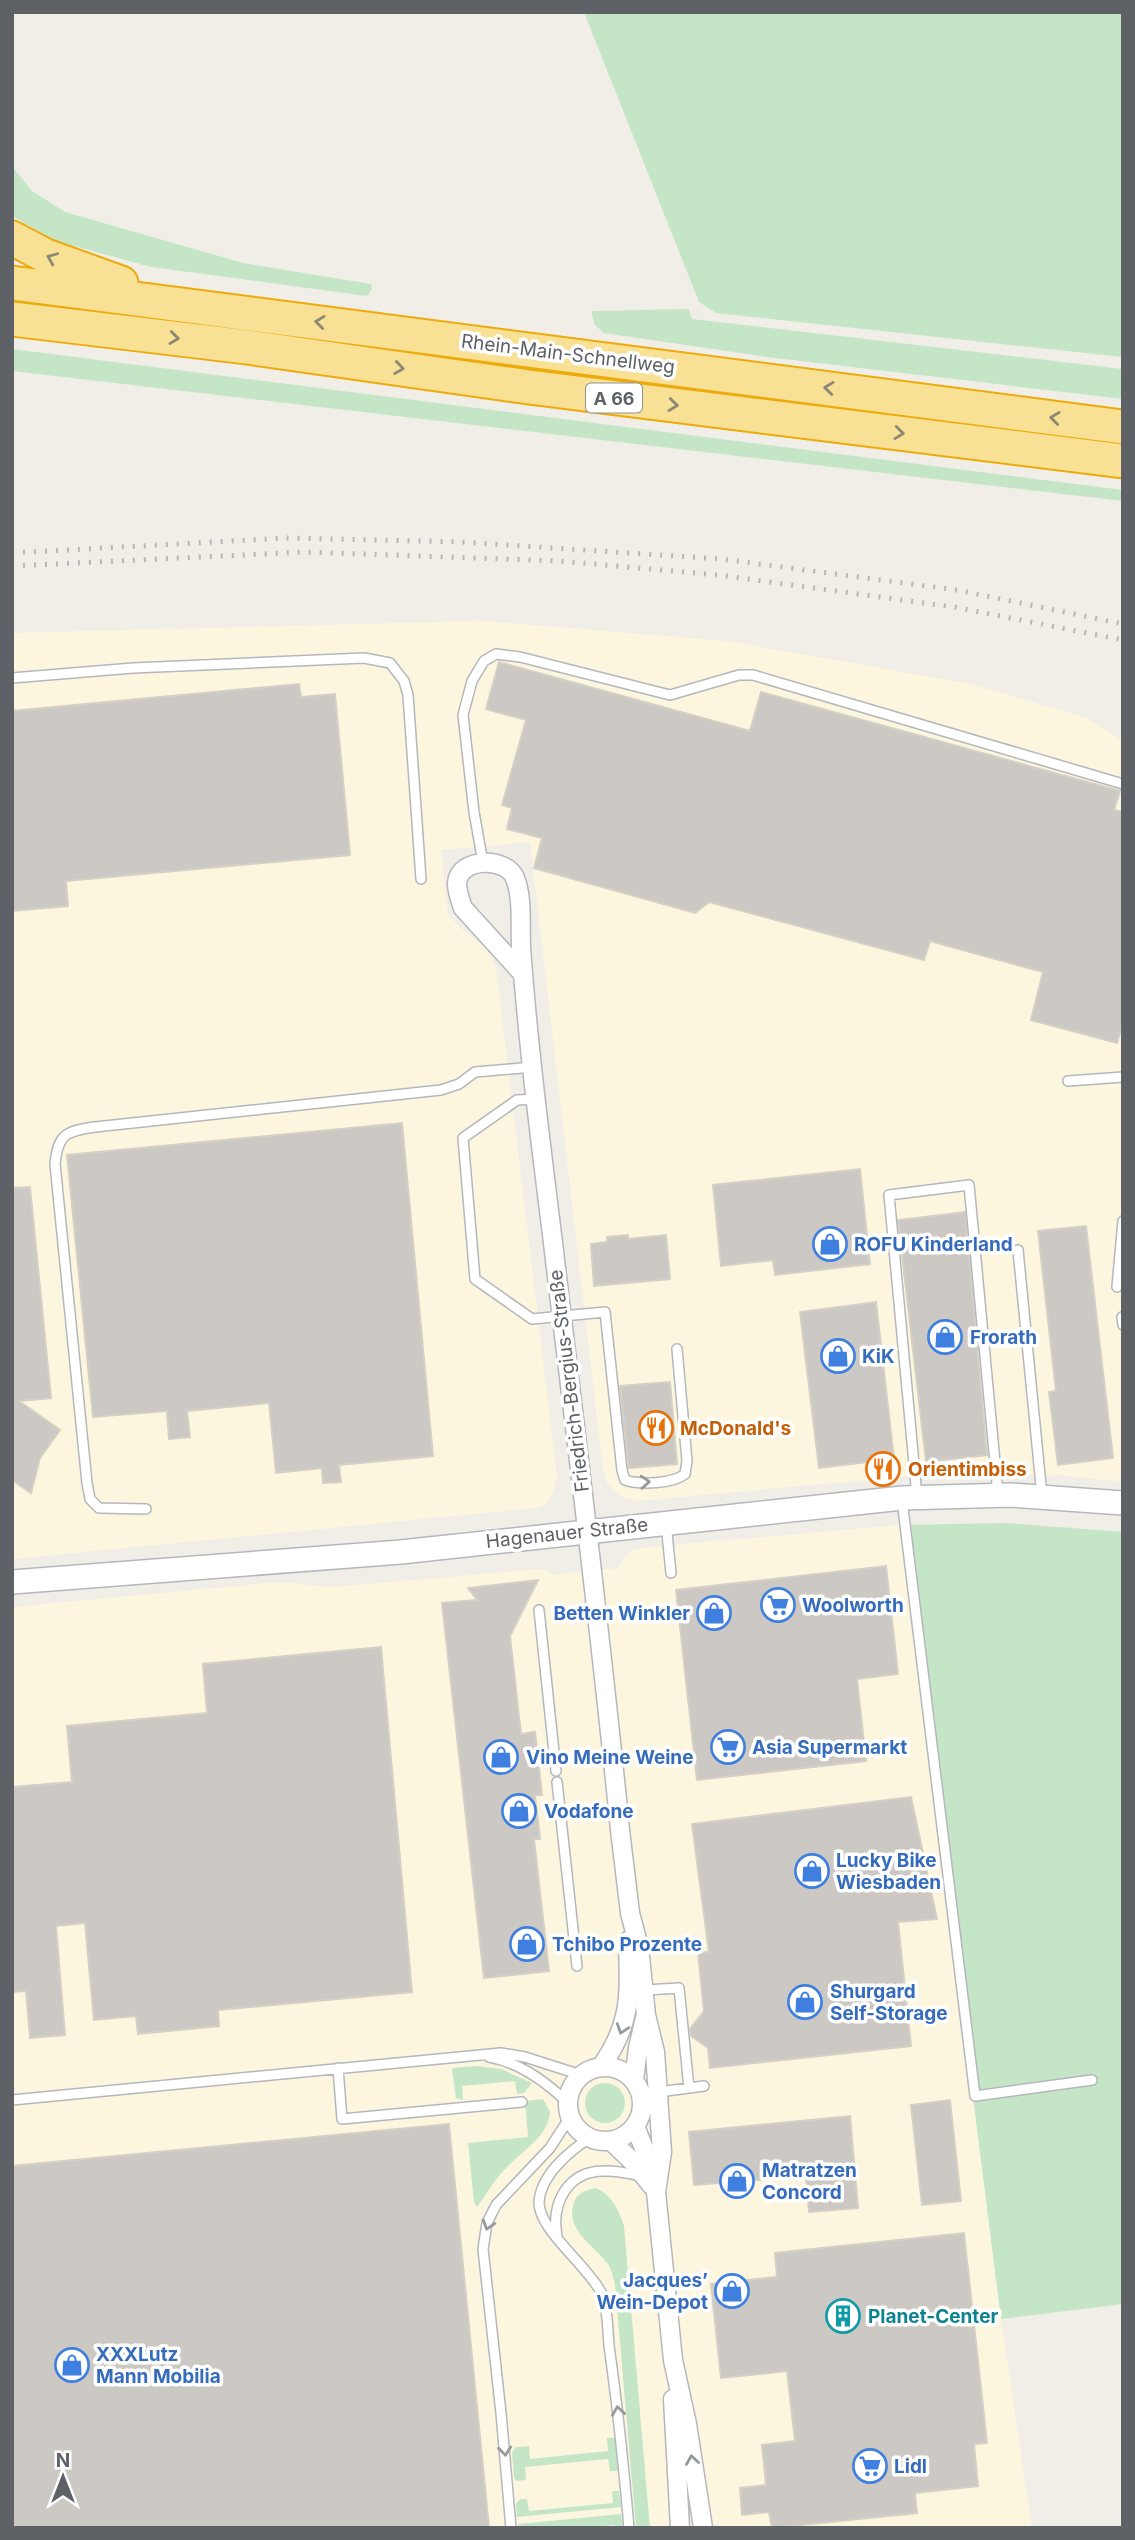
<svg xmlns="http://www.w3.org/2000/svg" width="1135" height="2540" font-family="Inter,sans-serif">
	<rect width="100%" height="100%" fill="#f0eee7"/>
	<path fill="#fdf6df" d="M 480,621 L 727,641 L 971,684 L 1087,718 L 1123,741 L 1123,1482 L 1057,1475 L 922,1475 L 637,1501 L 624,1498 L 615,1492 L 607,1483 L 603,1470 L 530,842 L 441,850 L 448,914 L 459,927 L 486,948 L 496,967 L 557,1477 L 553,1493 L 547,1503 L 537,1508 L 12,1559 L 12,633 Z
		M 901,1525 L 1001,2319 L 1032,2528 L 12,2528 L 12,1607 L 281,1582 L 332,1587 L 541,1569 L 555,1575 L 618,1568 L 630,1551 L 638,1548 Z"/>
	<path fill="#c5e6c6" d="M 584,12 L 1123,12 L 1123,357 L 716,313 L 699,302 Z
		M 12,166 L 32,191 L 65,212 L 243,263 L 371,284 L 372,289 L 367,296 L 151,267 L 56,241 L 12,216 Z
		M 689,309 L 692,319 L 1123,369 L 1123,399 L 767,357 L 604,333 L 595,325 L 591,311 Z
		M 12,349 L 1123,490 L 1123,501 L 12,371 Z
		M 1006,1523 L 1123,1532 L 1123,2304 L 1001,2319 L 901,1525 Z
		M 477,2066 L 501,2069 L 532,2083 L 524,2093 L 517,2094 L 515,2081 L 462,2086 L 463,2100 L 456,2098 L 452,2068 Z
		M585 2103a20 20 0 1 1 40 0a20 20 0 1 1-40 0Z
		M 543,2099 L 550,2112 C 548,2137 523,2150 507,2167 C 495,2179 487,2193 477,2207 L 474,2202 L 468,2143 L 528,2137 L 525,2101 Z
		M 596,2188 C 613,2196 618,2209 624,2226 L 650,2528 L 636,2528 L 615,2285 C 613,2278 612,2269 607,2263 C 594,2245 564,2229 574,2202 C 578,2192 586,2190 596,2188 Z
		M 607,2438 L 615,2438 L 618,2471 L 610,2471 L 608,2459 L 525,2467 L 526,2480 L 517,2481 L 514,2478 L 512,2452 L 516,2447 L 529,2446 L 530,2459 L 608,2451 Z
		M 612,2491 L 619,2491 L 621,2507 L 517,2517 L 516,2504 L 520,2499 L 527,2499 L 529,2511 L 613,2503 Z
		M 621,2514 L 623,2528 L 615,2528 L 614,2525 L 588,2528 L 518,2528 L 518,2524 Z"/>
	<path fill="#ccc9c4" stroke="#d4d0c5" stroke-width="2" d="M 499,662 L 750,731 L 761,692 L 1120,791 L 1114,810 L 1123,812 L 1123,1022 L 1117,1043 L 1031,1020 L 1043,972 L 930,941 L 924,960 L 709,902 L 695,913 L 534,868 L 542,838 L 507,829 L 512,808 L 502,805 L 526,720 L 486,709 Z
		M 299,684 L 301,697 L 335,694 L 350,855 L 66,881 L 68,906 L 12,911 L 12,711 Z
		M 402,1123 L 433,1456 L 339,1465 L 341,1482 L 323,1483 L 322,1468 L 276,1473 L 269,1403 L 187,1411 L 190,1437 L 169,1439 L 167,1411 L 93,1417 L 67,1155 Z
		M 860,1169 L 870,1264 L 775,1275 L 773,1260 L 721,1266 L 713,1185 Z
		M 30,1187 L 51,1398 L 19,1401 L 60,1430 L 40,1458 L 31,1493 L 12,1480 L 12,1188 Z
		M 965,1212 L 987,1455 L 926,1462 L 898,1220 Z
		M 1086,1226 L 1113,1458 L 1058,1465 L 1049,1392 L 1056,1391 L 1038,1231 Z
		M 628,1235 L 628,1239 L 666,1235 L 670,1279 L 594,1286 L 591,1244 L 607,1242 L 607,1237 Z
		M 876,1302 L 894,1459 L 819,1468 L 800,1312 Z
		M 670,1382 L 677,1464 L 629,1468 L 620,1386 Z
		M 886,1566 L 898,1674 L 857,1679 L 866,1761 L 697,1780 L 676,1590 Z
		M 538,1580 L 510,1636 L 521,1734 L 535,1732 L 542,1795 L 535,1795 L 540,1839 L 534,1839 L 549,1971 L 484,1978 L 442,1603 L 477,1600 L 468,1588 Z
		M 381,1647 L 412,1992 L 218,2010 L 219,2026 L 138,2034 L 136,2016 L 94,2020 L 85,1923 L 56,1926 L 65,2035 L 30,2038 L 26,1991 L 12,1992 L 12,1787 L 72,1782 L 67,1726 L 207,1713 L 203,1664 Z
		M 911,1797 L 937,1919 L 898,1922 L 911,2046 L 710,2068 L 708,2048 L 691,2036 L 690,2029 L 704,2011 L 698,1953 L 709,1952 L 692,1824 Z
		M 950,2100 L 961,2201 L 922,2205 L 911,2105 Z
		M 850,2116 L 858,2208 L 809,2212 L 806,2176 L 694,2185 L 689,2132 Z
		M 449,2124 L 489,2528 L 12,2528 L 12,2166 Z
		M 964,2233 L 987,2443 L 974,2444 L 978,2486 L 915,2493 L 917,2513 L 772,2528 L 769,2512 L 742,2515 L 740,2488 L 766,2485 L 762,2445 L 795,2441 L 787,2371 L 721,2378 L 711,2284 L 777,2277 L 775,2253 Z"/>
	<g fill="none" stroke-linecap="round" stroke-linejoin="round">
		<g stroke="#b4b7bb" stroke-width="12">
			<path id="service" d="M 12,678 L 133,668 L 364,658 L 390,663 L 404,681 L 408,695 L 421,879
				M 483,863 L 474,812 L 463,715 L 472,681 L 484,661 L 496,654 L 520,657 L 670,695 L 739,675 L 753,675 L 1123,784
				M 1068,1081 L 1123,1077
				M 537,1099 L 517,1100 L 463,1138 L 475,1279 L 532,1319 L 605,1312 L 622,1470 L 625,1480 C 640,1485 673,1484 685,1474 L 687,1461 L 677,1349
				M 1018,1250 L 1042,1496
				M 1117,1287 L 1123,1221
				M 1122,1317 L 1123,1325
				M 917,1496 L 889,1195 L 969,1185 L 998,1494
				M 902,1500 L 975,2096 L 1092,2080
				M 146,1509 L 99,1508 L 90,1499 L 87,1483 L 55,1164 C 58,1134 66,1131 95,1127 L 441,1090 L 459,1084 L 475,1072 L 533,1067
				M 666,1523 L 671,1573
				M 539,1610 L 556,1771
				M 557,1782 L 577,1966
				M 645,1990 L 679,1988 L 689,2088
				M 489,2057 C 518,2062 546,2082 567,2102
				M 338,2068 L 342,2119 L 522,2102
				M 642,2098 L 659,2092 L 704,2086
				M 12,2100 L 501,2053 L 525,2057 L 581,2075
				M 590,2138 C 569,2151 540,2176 539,2203 C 539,2230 589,2267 602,2294 C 609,2311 607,2335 610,2353 C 618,2411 624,2469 629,2528
				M 557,2236 C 551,2204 567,2171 604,2171 C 617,2170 630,2174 642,2176
				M 511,2528 L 501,2413 L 483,2249 L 487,2223 L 496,2205 L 550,2148 L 570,2117"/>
		</g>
		<g stroke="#b4b7bb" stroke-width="21">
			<path id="minor" d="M 523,974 L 463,908 C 460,900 457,891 457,883 C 459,857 507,857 515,878 C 523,898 520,926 521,947 C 528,1046 541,1145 553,1243 C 576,1438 601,1634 620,1830 L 630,1913 L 639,1947 L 646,2015 L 655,2052 L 662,2152 L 656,2192
				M568 2104a37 37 0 1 1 74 0a37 37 0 1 1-74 0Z
				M 601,2067 C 633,2021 629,1994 628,1941
				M 634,2080 L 638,2048 L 645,2018
				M 635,2126 L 647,2156 L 656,2192 L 673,2360 L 687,2424 L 703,2528
				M 611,2141 L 632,2161 L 652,2186
				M 673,2399 L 680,2528"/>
		</g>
		<g stroke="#b4b7bb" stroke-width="26">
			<path id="tertiary" d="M 12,1582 L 401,1552 L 902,1498 L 1011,1495 L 1123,1503"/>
		</g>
		<g stroke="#ecaa0b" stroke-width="37">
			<path id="motorway" d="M 12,238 L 46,256 L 121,283
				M 12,283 L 1123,427
				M 12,319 L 247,347 L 529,387 L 1123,461"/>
		</g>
		<use href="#service" stroke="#fff" stroke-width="9"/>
		<use href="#minor" stroke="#fff" stroke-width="18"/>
		<use href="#tertiary" stroke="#fff" stroke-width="23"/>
		<use href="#motorway" stroke="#f8e195" stroke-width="33"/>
		<path stroke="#b5b6b6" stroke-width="5" stroke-dasharray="2 9" stroke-linecap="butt" d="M 12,553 L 286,538 L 461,542 L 721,559 L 957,590 L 1123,624
			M 12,566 L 305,552 L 559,561 L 718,575 L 954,607 L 1123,640"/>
	</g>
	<defs><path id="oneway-chevron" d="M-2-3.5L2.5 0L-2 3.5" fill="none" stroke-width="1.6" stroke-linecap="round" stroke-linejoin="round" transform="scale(1.75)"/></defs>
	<g stroke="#8c8874">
		<use href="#oneway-chevron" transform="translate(52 258) rotate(-157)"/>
		<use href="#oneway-chevron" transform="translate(320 322) rotate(-173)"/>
		<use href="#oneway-chevron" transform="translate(174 338) rotate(7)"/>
		<use href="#oneway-chevron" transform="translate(399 368) rotate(8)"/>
		<use href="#oneway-chevron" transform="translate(829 388) rotate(-173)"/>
		<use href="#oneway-chevron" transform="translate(673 405) rotate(7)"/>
		<use href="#oneway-chevron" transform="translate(1055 418) rotate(-173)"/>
		<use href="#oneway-chevron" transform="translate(899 433) rotate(7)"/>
	</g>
	<g stroke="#96999c">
		<use href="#oneway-chevron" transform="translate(645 1482) rotate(-4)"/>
		<use href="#oneway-chevron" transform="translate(622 2029) rotate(109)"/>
		<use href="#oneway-chevron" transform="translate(488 2225) rotate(107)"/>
		<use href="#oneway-chevron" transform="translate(618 2411) rotate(-98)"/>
		<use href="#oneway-chevron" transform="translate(505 2451) rotate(84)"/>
		<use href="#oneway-chevron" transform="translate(692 2460) rotate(-99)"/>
	</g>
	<defs>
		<g id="shop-ring" transform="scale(1.75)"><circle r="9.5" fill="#fff" stroke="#3f7fe0" stroke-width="1.5"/><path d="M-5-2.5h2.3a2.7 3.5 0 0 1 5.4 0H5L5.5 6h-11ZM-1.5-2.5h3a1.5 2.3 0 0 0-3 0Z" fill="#3f7fe0"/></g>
		<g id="restaurant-ring" transform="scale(1.75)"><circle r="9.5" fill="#fff" stroke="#e8710a" stroke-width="1.5"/><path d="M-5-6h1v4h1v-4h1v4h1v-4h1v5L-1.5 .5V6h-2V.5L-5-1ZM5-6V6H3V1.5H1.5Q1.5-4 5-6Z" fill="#e8710a"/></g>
		<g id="supermarket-ring" transform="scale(1.75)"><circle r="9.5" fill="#fff" stroke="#3f7fe0" stroke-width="1.5"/><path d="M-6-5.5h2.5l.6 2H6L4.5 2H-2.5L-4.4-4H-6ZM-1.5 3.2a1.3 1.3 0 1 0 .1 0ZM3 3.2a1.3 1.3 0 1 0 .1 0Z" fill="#3f7fe0"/></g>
		<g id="building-ring" transform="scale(1.75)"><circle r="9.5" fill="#fff" stroke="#0f9aa8" stroke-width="1.5"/><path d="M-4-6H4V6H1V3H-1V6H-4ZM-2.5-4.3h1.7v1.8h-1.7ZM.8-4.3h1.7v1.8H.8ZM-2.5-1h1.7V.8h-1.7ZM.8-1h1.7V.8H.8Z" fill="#0f9aa8"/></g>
	</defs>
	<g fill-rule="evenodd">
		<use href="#shop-ring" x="830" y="1244"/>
		<use href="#shop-ring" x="945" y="1337"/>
		<use href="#shop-ring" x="838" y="1356"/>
		<use href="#restaurant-ring" x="656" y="1428"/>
		<use href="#restaurant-ring" x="883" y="1469"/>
		<use href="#supermarket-ring" x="778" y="1605"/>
		<use href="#shop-ring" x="714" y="1613"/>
		<use href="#supermarket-ring" x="728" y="1747"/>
		<use href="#shop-ring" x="501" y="1757"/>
		<use href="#shop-ring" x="519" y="1811"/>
		<use href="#shop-ring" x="812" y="1871"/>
		<use href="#shop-ring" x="527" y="1944"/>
		<use href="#shop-ring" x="805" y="2002"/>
		<use href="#shop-ring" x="737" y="2181"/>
		<use href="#shop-ring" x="732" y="2291"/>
		<use href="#building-ring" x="843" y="2316"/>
		<use href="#shop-ring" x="72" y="2365"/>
		<use href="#supermarket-ring" x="870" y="2466"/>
	</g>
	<g text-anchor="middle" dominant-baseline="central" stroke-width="7" stroke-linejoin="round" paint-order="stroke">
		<rect fill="#fff" stroke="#8e9194" stroke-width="2" x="586" y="383.5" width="56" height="29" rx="5"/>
		<g font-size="18" font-weight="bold" fill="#5e6266">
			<text x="614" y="398">A 66</text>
		</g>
		<g font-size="19" fill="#5e6266" stroke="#fff">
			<text transform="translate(568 354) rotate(7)">Rhein-Main-Schnellweg</text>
			<text transform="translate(569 1381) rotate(-97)">Friedrich-Bergius-Straße</text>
			<text transform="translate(567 1533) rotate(-6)">Hagenauer Straße</text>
		</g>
		<g font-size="19" font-weight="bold" fill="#366cbe" stroke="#fff" text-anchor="start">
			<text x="854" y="1244">ROFU Kinderland</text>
			<text x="970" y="1337">Frorath</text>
			<text x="862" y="1356">KiK</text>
			<text x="802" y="1605">Woolworth</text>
			<text x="690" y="1613" text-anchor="end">Betten Winkler</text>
			<text x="752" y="1747">Asia Supermarkt</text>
			<text x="526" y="1757">Vino Meine Weine</text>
			<text x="544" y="1811">Vodafone</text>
			<text x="836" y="1860">Lucky Bike<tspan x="836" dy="22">Wiesbaden</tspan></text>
			<text x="552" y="1944">Tchibo Prozente</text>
			<text x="830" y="1991">Shurgard<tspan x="830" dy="22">Self-Storage</tspan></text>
			<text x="762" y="2170">Matratzen<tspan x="762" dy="22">Concord</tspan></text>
			<text x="708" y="2280" text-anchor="end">Jacques’<tspan x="708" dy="22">Wein-Depot</tspan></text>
			<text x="96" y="2354">XXXLutz<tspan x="96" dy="22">Mann Mobilia</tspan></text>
			<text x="894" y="2466">Lidl</text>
		</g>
		<g font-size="19" font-weight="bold" fill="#c56008" stroke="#fff" text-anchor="start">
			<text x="680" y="1428">McDonald's</text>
			<text x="908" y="1469">Orientimbiss</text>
		</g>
		<g font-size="19" font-weight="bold" fill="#0d838f" stroke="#fff" text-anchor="start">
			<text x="868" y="2316">Planet-Center</text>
		</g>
	</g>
	<rect width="1135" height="2540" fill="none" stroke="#5e6266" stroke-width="28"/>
	<g transform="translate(63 2477)" stroke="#ffffff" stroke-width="5" paint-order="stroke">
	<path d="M0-5L12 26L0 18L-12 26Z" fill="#5e6266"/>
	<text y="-10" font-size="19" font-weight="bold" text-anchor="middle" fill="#5e6266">N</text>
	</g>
</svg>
